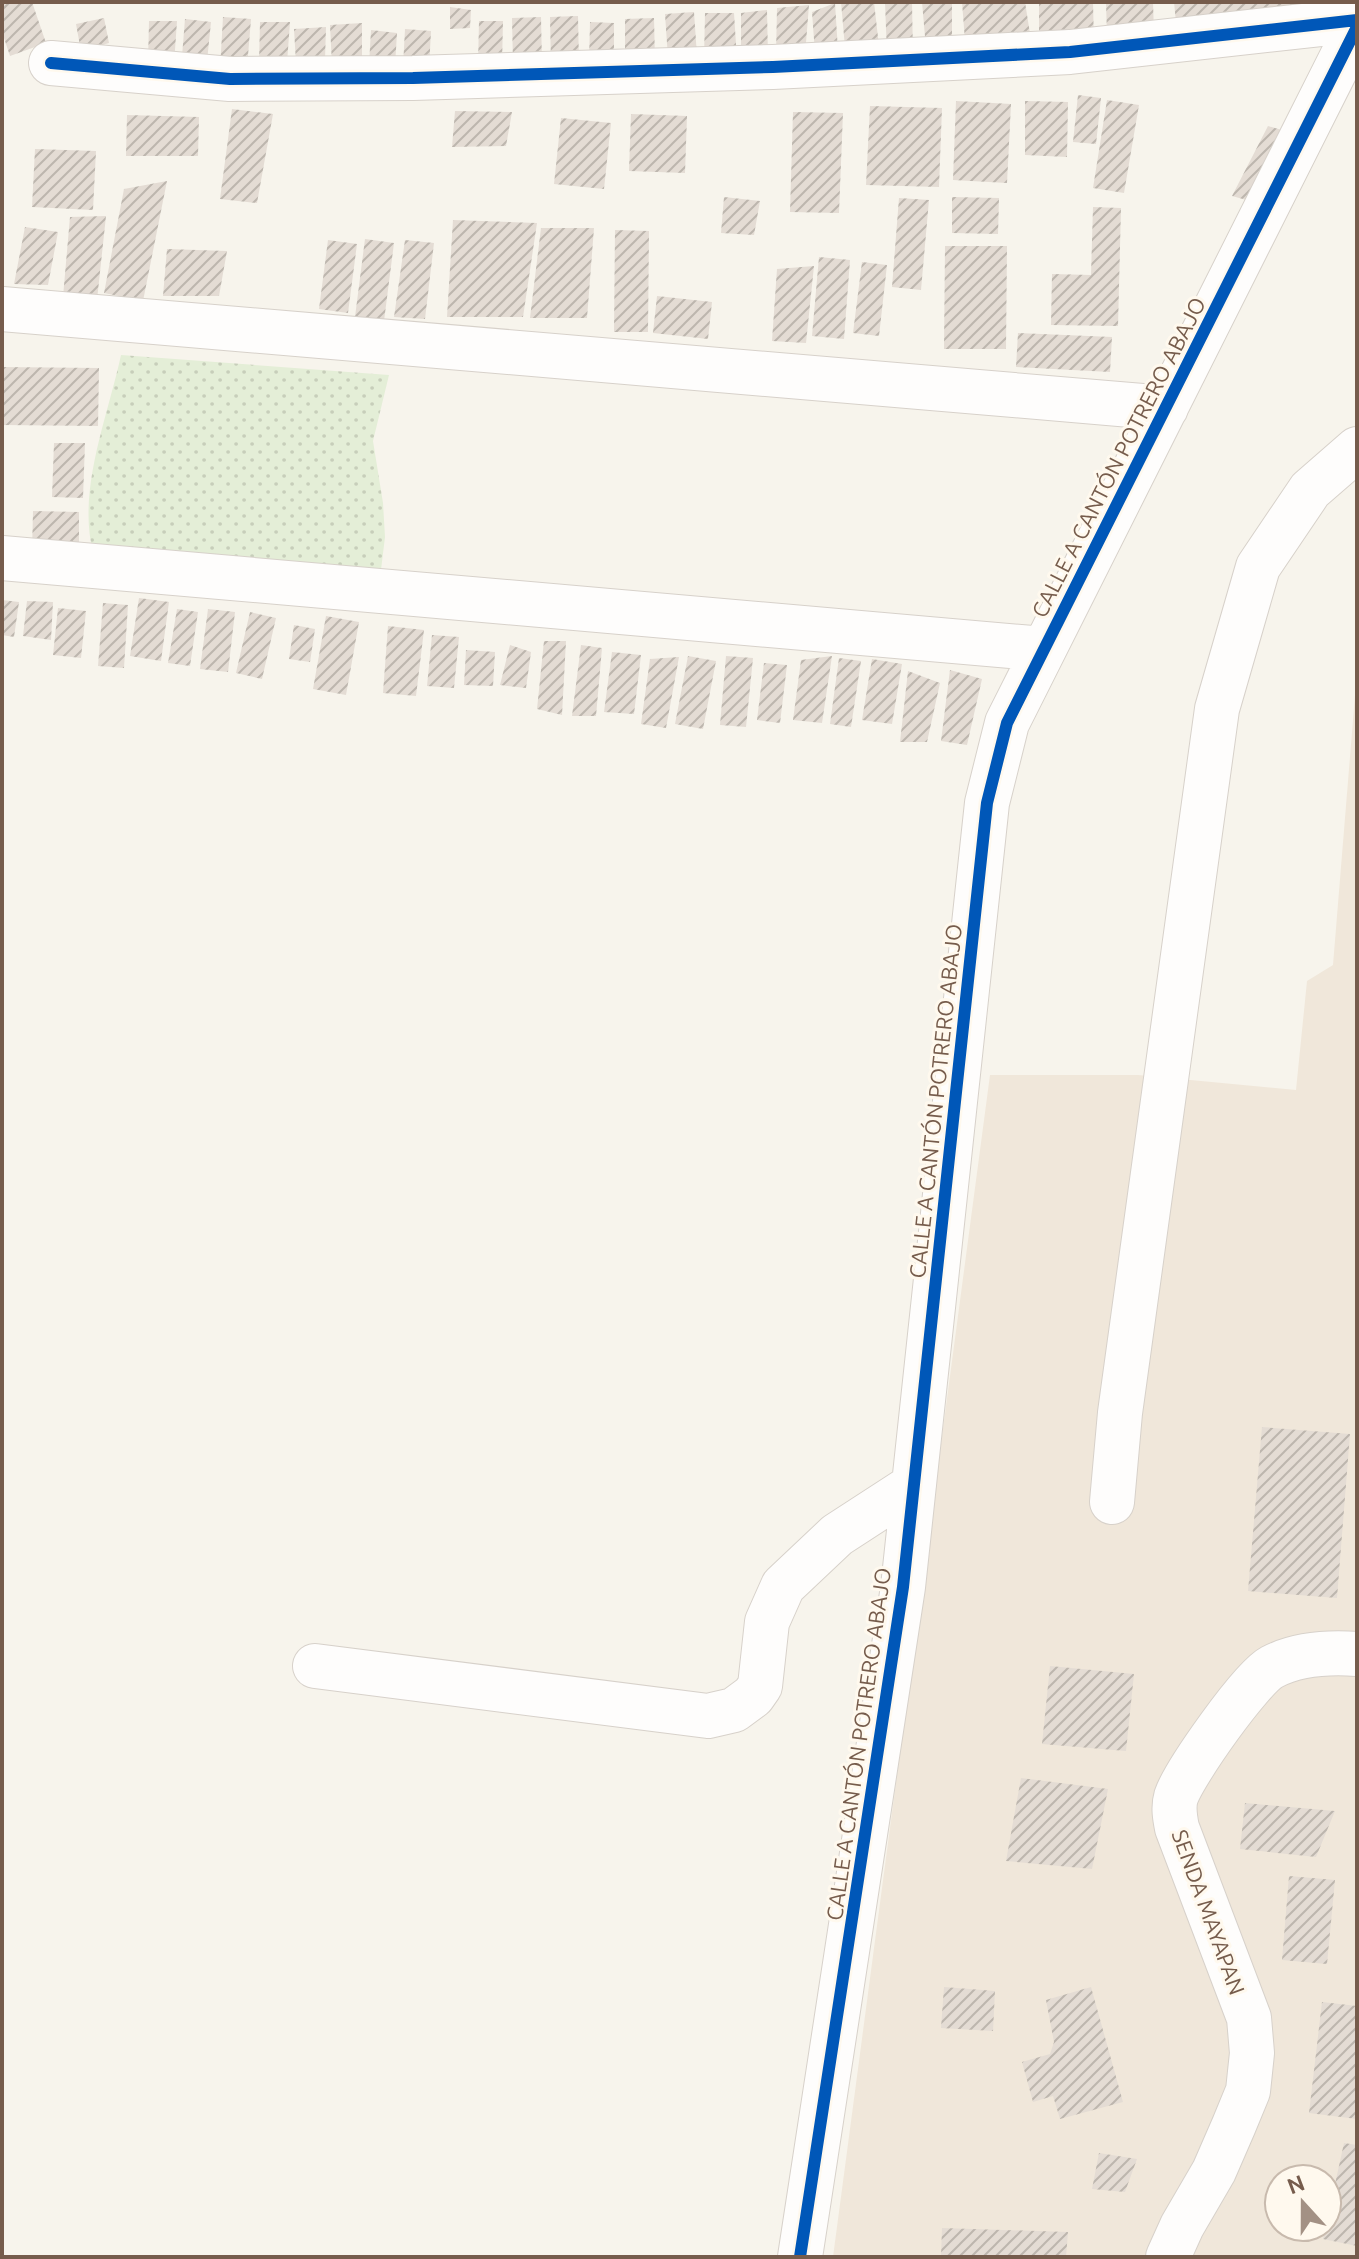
<svg xmlns="http://www.w3.org/2000/svg" width="1359" height="2259" font-family="Ubuntu,sans-serif">
	<defs>
		<pattern id="grass-dots" width="8" height="8" patternUnits="userSpaceOnUse" patternTransform="scale(2)"><rect width="8" height="8" fill="#e4eed7"/><path d="M2 2h.1M6 6h.1" fill="none" stroke="#c7ceba" stroke-width="1.8" stroke-linecap="round"/></pattern>
		<pattern id="building-hatch" width="6" height="6" patternUnits="userSpaceOnUse" patternTransform="scale(2)"><rect width="6" height="6" fill="#e4dcd4"/><path d="M-1 1l2-2M0 6l6-6M5 7l2-2" fill="none" stroke="#bdb6ae"/></pattern>
	</defs>
	<rect width="100%" height="100%" fill="#f7f4ec"/>
	<path fill="#f0e7da" fill-rule="evenodd" d="M 1357,671 L 1357,2257 L 833,2257 L 990,1075 L 1138,1075 L 1296,1090 L 1307,981 L 1333,965 ZM 1279,2179 L 1327,2179 L 1327,2227 L 1279,2227 Z"/>
	<path fill="url(#grass-dots)" d="M 121,355 L 389,375 L 373,441 L 383,503 L 385,537 L 380,578 L 93,552 C 77,490 108,416 121,355 Z"/>
	<path fill="url(#building-hatch)" d="M 2,2 L 32,2 L 46,43 L 10,56 L 2,32 Z
		M 841,2 L 874,2 L 880,55 L 846,59 Z
		M 885,2 L 912,2 L 913,55 L 887,55 Z
		M 922,2 L 952,2 L 952,47 L 926,48 Z
		M 962,2 L 1025,2 L 1031,40 L 965,41 Z
		M 1039,2 L 1093,2 L 1094,44 L 1039,45 Z
		M 1106,2 L 1153,2 L 1154,34 L 1107,36 Z
		M 1174,2 L 1292,2 L 1294,19 L 1177,32 Z
		M 835,3 L 838,51 L 815,53 L 812,12 Z
		M 809,5 L 805,55 L 776,55 L 777,8 Z
		M 450,7 L 471,10 L 470,28 L 450,29 Z
		M 767,10 L 768,57 L 741,57 L 741,13 Z
		M 694,12 L 697,56 L 668,58 L 665,14 Z
		M 705,13 L 734,13 L 737,60 L 704,59 Z
		M 578,16 L 579,64 L 551,65 L 550,17 Z
		M 223,17 L 251,19 L 247,68 L 220,69 Z
		M 541,17 L 542,64 L 513,65 L 512,18 Z
		M 104,18 L 109,43 L 81,51 L 76,24 Z
		M 654,18 L 655,61 L 625,62 L 625,19 Z
		M 185,19 L 211,22 L 206,71 L 181,69 Z
		M 149,21 L 177,21 L 174,64 L 148,63 Z
		M 479,21 L 503,21 L 502,65 L 478,65 Z
		M 260,22 L 290,22 L 287,63 L 259,63 Z
		M 590,22 L 614,23 L 614,61 L 589,61 Z
		M 362,23 L 362,62 L 332,65 L 330,25 Z
		M 326,27 L 325,60 L 296,63 L 294,29 Z
		M 405,29 L 431,31 L 429,69 L 403,67 Z
		M 371,30 L 397,33 L 395,66 L 369,65 Z
		M 1078,95 L 1101,98 L 1096,144 L 1073,142 Z
		M 1107,100 L 1139,105 L 1124,193 L 1093,188 Z
		M 956,101 L 1011,104 L 1007,183 L 953,180 Z
		M 1025,101 L 1068,102 L 1067,157 L 1025,155 Z
		M 870,106 L 942,108 L 939,187 L 866,185 Z
		M 232,109 L 273,114 L 257,203 L 220,199 Z
		M 455,111 L 512,112 L 506,146 L 452,147 Z
		M 793,112 L 843,113 L 839,213 L 790,212 Z
		M 631,114 L 687,116 L 685,173 L 629,171 Z
		M 127,115 L 199,117 L 198,156 L 126,156 Z
		M 561,118 L 611,123 L 604,189 L 554,184 Z
		M 1268,126 L 1285,131 L 1250,201 L 1232,196 Z
		M 35,149 L 96,151 L 93,210 L 32,207 Z
		M 167,181 L 143,301 L 104,293 L 124,189 Z
		M 724,197 L 760,201 L 754,235 L 721,233 Z
		M 952,197 L 999,198 L 998,234 L 952,233 Z
		M 899,198 L 929,200 L 921,290 L 892,287 Z
		M 1093,207 L 1121,208 L 1118,326 L 1051,325 L 1052,274 L 1091,275 Z
		M 106,216 L 97,300 L 63,297 L 70,217 Z
		M 453,220 L 537,223 L 523,317 L 447,317 Z
		M 25,227 L 58,232 L 48,285 L 14,284 Z
		M 541,228 L 594,228 L 587,318 L 530,318 Z
		M 615,230 L 649,231 L 648,332 L 614,332 Z
		M 365,239 L 394,243 L 384,321 L 355,317 Z
		M 328,240 L 357,244 L 348,313 L 319,309 Z
		M 405,240 L 434,243 L 425,319 L 394,317 Z
		M 945,246 L 1007,246 L 1006,349 L 944,349 Z
		M 167,249 L 227,251 L 219,296 L 163,296 Z
		M 819,257 L 850,260 L 844,339 L 812,336 Z
		M 862,262 L 887,265 L 879,336 L 853,333 Z
		M 814,266 L 806,343 L 772,341 L 777,269 Z
		M 657,296 L 712,302 L 708,339 L 653,333 Z
		M 1018,333 L 1112,337 L 1110,372 L 1016,367 Z
		M 2,367 L 99,368 L 98,426 L 2,425 Z
		M 54,443 L 85,443 L 83,498 L 52,497 Z
		M 33,511 L 79,512 L 79,553 L 32,552 Z
		M 139,598 L 169,602 L 161,661 L 130,656 Z
		M 2,600 L 19,602 L 14,637 L 2,635 Z
		M 27,601 L 53,602 L 51,640 L 23,636 Z
		M 103,603 L 128,605 L 124,668 L 98,666 Z
		M 58,608 L 86,611 L 81,658 L 53,655 Z
		M 177,609 L 198,612 L 190,666 L 168,663 Z
		M 208,609 L 235,612 L 228,672 L 200,669 Z
		M 250,612 L 276,618 L 262,679 L 236,673 Z
		M 326,616 L 359,622 L 346,695 L 313,689 Z
		M 294,625 L 315,629 L 310,662 L 289,659 Z
		M 388,626 L 424,630 L 416,696 L 383,693 Z
		M 432,635 L 459,637 L 454,688 L 427,686 Z
		M 544,641 L 566,641 L 562,715 L 537,709 Z
		M 510,645 L 531,652 L 526,688 L 500,685 Z
		M 581,645 L 602,648 L 596,716 L 572,716 Z
		M 466,650 L 495,652 L 493,686 L 464,685 Z
		M 612,652 L 641,655 L 634,714 L 604,712 Z
		M 688,656 L 716,661 L 703,729 L 675,724 Z
		M 726,656 L 753,658 L 746,727 L 720,725 Z
		M 832,656 L 822,723 L 793,720 L 801,660 Z
		M 679,657 L 666,728 L 641,724 L 650,659 Z
		M 839,658 L 861,661 L 851,727 L 830,724 Z
		M 872,659 L 902,664 L 892,724 L 862,720 Z
		M 764,663 L 787,665 L 780,723 L 757,720 Z
		M 950,670 L 982,679 L 967,745 L 941,741 Z
		M 908,671 L 940,683 L 927,742 L 900,742 Z
		M 1262,1427 L 1350,1434 L 1337,1598 L 1248,1591 Z
		M 1050,1666 L 1134,1674 L 1126,1751 L 1042,1744 Z
		M 1021,1778 L 1108,1789 L 1092,1869 L 1006,1861 Z
		M 1245,1803 L 1335,1811 L 1316,1857 L 1240,1849 Z
		M 1289,1876 L 1335,1880 L 1327,1964 L 1282,1960 Z
		M 944,1987 L 995,1991 L 993,2031 L 941,2028 Z
		M 1091,1987 L 1123,2102 L 1060,2119 L 1053,2096 L 1033,2102 L 1022,2062 L 1050,2054 L 1054,2042 L 1046,2000 Z
		M 1322,2002 L 1357,2006 L 1357,2119 L 1309,2113 Z
		M 1344,2143 L 1357,2145 L 1357,2246 L 1323,2239 Z
		M 1099,2153 L 1137,2159 L 1125,2192 L 1092,2189 Z
		M 942,2228 L 1068,2232 L 1066,2257 L 941,2257 Z"/>
	<g fill="none" stroke-linecap="round" stroke-linejoin="round">
		<g stroke="#d7d1ca" stroke-width="46">
			<path id="minor" d="M 51,63 L 230,79 L 413,78 L 773,67 L 1070,52 L 1357,20
				M 2,309 L 1166,408
				M 2,558 L 1044,649
				M 1112,1502 L 1120,1413 L 1217,709 L 1258,567 L 1310,490 L 1357,449
				M 315,1666 L 708,1716 L 734,1710 L 753,1696 L 760,1686 L 767,1622 L 783,1586 L 837,1535 L 914,1485
				M 800,2257 L 903,1587 L 987,803 L 1007,723 L 1357,27
				M 1168,2257 L 1182,2226 L 1214,2171 L 1234,2125 L 1248,2091 L 1252,2053 L 1249,2018 L 1177,1828 C 1175,1818 1173,1807 1176,1797 C 1184,1773 1251,1678 1272,1667 C 1297,1654 1329,1652 1357,1654"/>
		</g>
		<use href="#minor" stroke="#fefdfc" stroke-width="44"/>
		<g stroke="#fff9ee" stroke-width="17">
			<path id="cycleway" d="M 51,63 L 230,79 L 413,78 L 773,67 L 1070,52 L 1357,20
				M 800,2257 L 903,1587 L 987,803 L 1007,723 L 1357,27"/>
		</g>
		<use href="#cycleway" stroke="#0057b8" stroke-width="12"/>
	</g>
	<g text-anchor="middle" dominant-baseline="central" stroke-width="6" stroke-linejoin="round" paint-order="stroke">
		<g font-size="22" fill="#765c4c" stroke="#fff9ee">
			<text transform="translate(1118 457) rotate(-63)">CALLE A CANTÓN POTRERO ABAJO</text>
			<text transform="translate(935 1101) rotate(-84)">CALLE A CANTÓN POTRERO ABAJO</text>
			<text transform="translate(858 1744) rotate(-82)">CALLE A CANTÓN POTRERO ABAJO</text>
			<text transform="translate(1209 1912) rotate(70)">SENDA MAYAPAN</text>
		</g>
	</g>
	<rect width="1359" height="2259" fill="none" stroke="#765c4c" stroke-width="8"/>
	<g transform="translate(1303 2203) rotate(339)"><circle r="38" fill="#fff9ee" stroke="#c8baad" stroke-width="2"/>
	<path d="M0-6L14 30L0 20L-14 30Z" fill="#a39184"/>
	<text y="-12" font-size="22" font-weight="bold" text-anchor="middle" fill="#765c4c">N</text>
	</g>
</svg>
